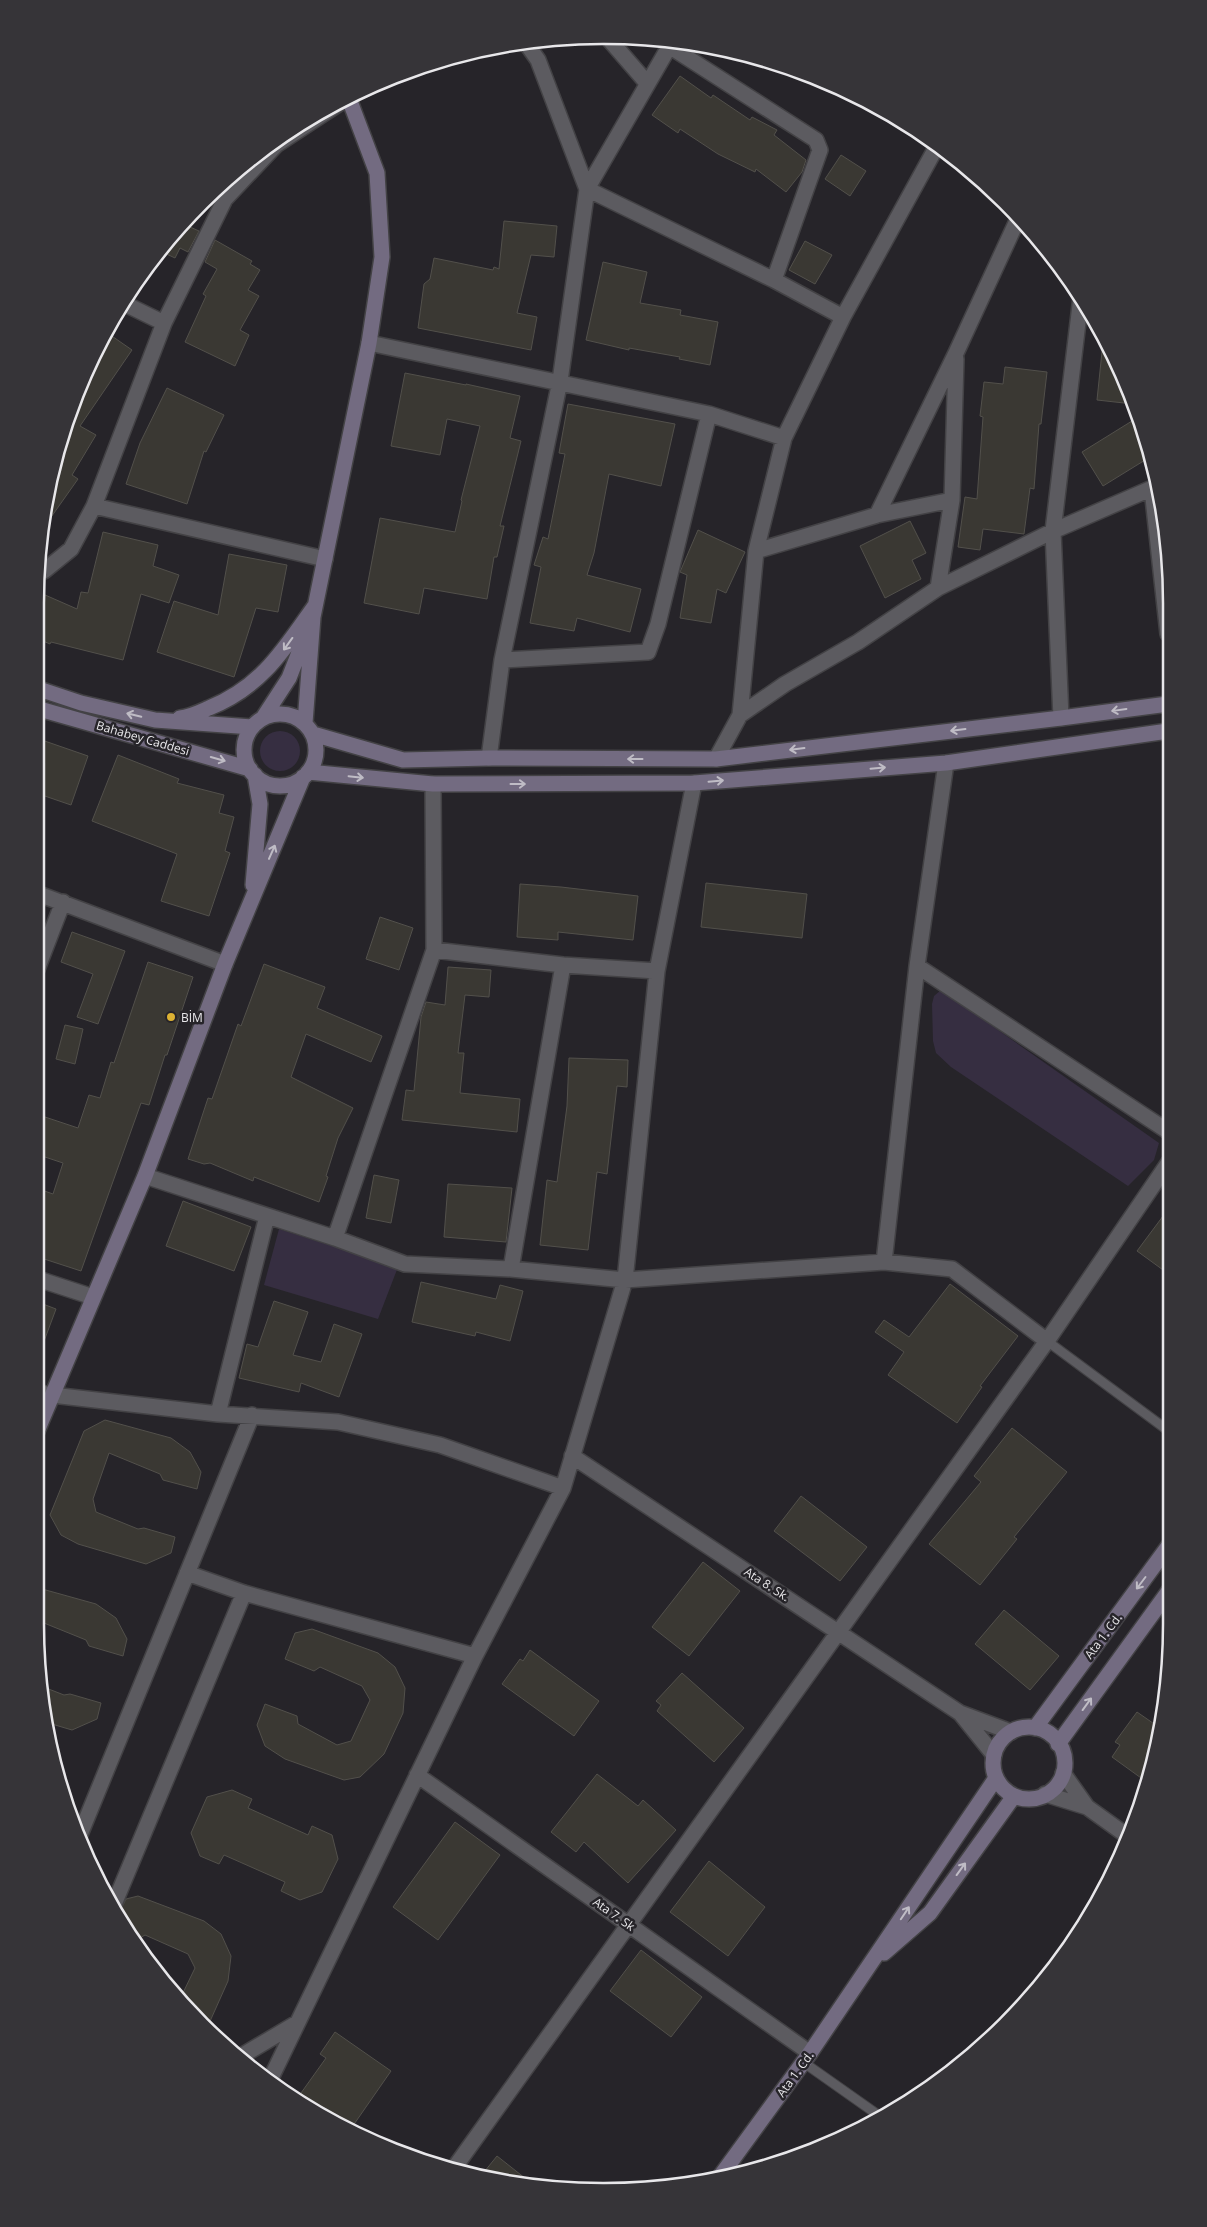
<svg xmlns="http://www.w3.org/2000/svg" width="1207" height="2227" font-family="'Open Sans',sans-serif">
	<rect width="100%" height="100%" fill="#262429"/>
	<path fill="#362e41" d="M260 751a20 20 0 1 1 40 0a20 20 0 1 1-40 0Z
		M 941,990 L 1159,1143 L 1154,1160 L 1128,1186 L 951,1067 L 936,1053 L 933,1041 L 932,1004 L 934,996 Z
		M 279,1229 L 398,1267 L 378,1319 L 264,1285 Z"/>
	<path fill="#3a3833" stroke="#52504b" d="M 680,76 L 711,98 L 713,95 L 750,120 L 752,117 L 777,130 L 774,135 L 806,160 L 802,172 L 786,192 L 756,169 L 755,172 L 718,154 L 680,129 L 678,133 L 652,115 Z
		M 841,155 L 866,171 L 850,196 L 825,179 Z
		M 194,212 L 197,213 L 190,227 L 199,231 L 188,252 L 180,248 L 175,258 L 160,251 L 176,229 Z
		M 504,221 L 557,226 L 554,257 L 531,255 L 517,313 L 537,317 L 531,350 L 418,328 L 424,284 L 430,279 L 434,258 L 493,270 L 494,267 L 499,269 Z
		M 215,240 L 252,261 L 250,264 L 260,270 L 248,290 L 259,296 L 240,330 L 249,335 L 235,366 L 185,342 L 206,296 L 203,294 L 217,269 L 205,262 Z
		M 805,241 L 832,255 L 815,284 L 789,270 Z
		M 603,262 L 647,272 L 640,303 L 681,310 L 680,315 L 718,322 L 710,365 L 679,359 L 680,357 L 629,348 L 629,350 L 586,340 Z
		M 106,332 L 132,350 L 80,426 L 96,435 L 72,475 L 78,479 L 42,530 L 54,456 Z
		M 1103,342 L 1133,404 L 1097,400 Z
		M 1005,367 L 1047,372 L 1041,424 L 1039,424 L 1034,489 L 1030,488 L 1024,534 L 983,529 L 980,550 L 958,547 L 965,497 L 977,499 L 983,417 L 980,416 L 984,382 L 1003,384 Z
		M 405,373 L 466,385 L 466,384 L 520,396 L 510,438 L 521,441 L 500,526 L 504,526 L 497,557 L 494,557 L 487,599 L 424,588 L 419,614 L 364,603 L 380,518 L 455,532 L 462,501 L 461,500 L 480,426 L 447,419 L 440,455 L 391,446 Z
		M 167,388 L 224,415 L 206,452 L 204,451 L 187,504 L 126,484 L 140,443 Z
		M 568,404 L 675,424 L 661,486 L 609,474 L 594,553 L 587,575 L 641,589 L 630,632 L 577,618 L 574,631 L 530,623 L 541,567 L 534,565 L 543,537 L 548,539 L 565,454 L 559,453 Z
		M 1140,416 L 1150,457 L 1103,486 L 1082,452 Z
		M 910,521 L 926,553 L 912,560 L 921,579 L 885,598 L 860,546 Z
		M 698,530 L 745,552 L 726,593 L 717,589 L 711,623 L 680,618 L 687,575 L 680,572 Z
		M 103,532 L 158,545 L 153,566 L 179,575 L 169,603 L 141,594 L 123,660 L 51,642 L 50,644 L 36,638 L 36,591 L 77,609 L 81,592 L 88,593 Z
		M 229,554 L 287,565 L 278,612 L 256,608 L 234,677 L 157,652 L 174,601 L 218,615 Z
		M 36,738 L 88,756 L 71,805 L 36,793 Z
		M 118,755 L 179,779 L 177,783 L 224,795 L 219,813 L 234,817 L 225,851 L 230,853 L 209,916 L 161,901 L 177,854 L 92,821 Z
		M 706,883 L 807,894 L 802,938 L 701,927 Z
		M 520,884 L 561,887 L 638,896 L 633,940 L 558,932 L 558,940 L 517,937 Z
		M 380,917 L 413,928 L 399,970 L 366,959 Z
		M 72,932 L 125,951 L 98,1024 L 77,1017 L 93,974 L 61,962 Z
		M 148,962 L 193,977 L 167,1055 L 165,1055 L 149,1105 L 141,1103 L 81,1271 L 35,1256 L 36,1188 L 53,1194 L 63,1163 L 36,1154 L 36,1114 L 78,1128 L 89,1095 L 100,1098 L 111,1062 L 114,1063 Z
		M 264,964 L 325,987 L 317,1008 L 382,1036 L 371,1062 L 306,1034 L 291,1077 L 353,1108 L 338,1138 L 326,1176 L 328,1177 L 319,1202 L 254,1177 L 253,1181 L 210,1163 L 204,1164 L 188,1159 L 208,1098 L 212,1099 L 238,1024 L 241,1026 Z
		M 448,967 L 491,970 L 489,997 L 465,995 L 458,1053 L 464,1053 L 460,1093 L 520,1099 L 517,1132 L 402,1120 L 406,1090 L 414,1091 L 421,1017 L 426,1002 L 445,1005 Z
		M 65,1025 L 83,1029 L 75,1064 L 56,1059 Z
		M 569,1058 L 628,1060 L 627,1087 L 617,1086 L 607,1174 L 597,1172 L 588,1250 L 540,1245 L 547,1180 L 557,1182 L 567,1106 Z
		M 374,1175 L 399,1180 L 391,1223 L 366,1218 Z
		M 448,1184 L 512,1188 L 506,1242 L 444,1237 Z
		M 183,1201 L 251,1227 L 234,1271 L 166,1246 Z
		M 1169,1208 L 1170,1275 L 1137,1251 Z
		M 421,1282 L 496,1299 L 500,1285 L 523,1291 L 510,1341 L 476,1332 L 475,1336 L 412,1322 Z
		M 950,1284 L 1018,1336 L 980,1386 L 982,1387 L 957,1423 L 888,1375 L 904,1352 L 875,1332 L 884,1320 L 909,1337 Z
		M 35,1301 L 56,1309 L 37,1360 L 35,1360 Z
		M 274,1301 L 308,1312 L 293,1355 L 321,1362 L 334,1324 L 362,1334 L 339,1397 L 301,1383 L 299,1392 L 239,1378 L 247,1344 L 258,1347 Z
		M 105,1420 L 171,1438 L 190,1452 L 201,1472 L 197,1489 L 163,1480 L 160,1474 L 109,1453 L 93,1499 L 96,1512 L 138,1529 L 144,1528 L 175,1537 L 171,1553 L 146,1564 L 78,1544 L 61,1535 L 50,1515 L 84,1431 Z
		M 1012,1428 L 1067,1472 L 1014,1537 L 1017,1539 L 980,1585 L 929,1544 L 981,1482 L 974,1476 Z
		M 801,1496 L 867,1547 L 840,1581 L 774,1531 Z
		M 703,1562 L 740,1591 L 689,1656 L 652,1627 Z
		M 35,1587 L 96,1604 L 116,1618 L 127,1639 L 123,1656 L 89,1646 L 86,1640 L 44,1623 L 35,1625 Z
		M 1004,1610 L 1059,1656 L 1030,1690 L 975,1644 Z
		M 312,1629 L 378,1653 L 395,1667 L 405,1688 L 403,1713 L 384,1754 L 360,1777 L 344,1780 L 285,1759 L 265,1746 L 257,1725 L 265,1704 L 297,1716 L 298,1724 L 337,1745 L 351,1741 L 370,1700 L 362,1686 L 320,1667 L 314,1671 L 285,1659 L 295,1633 Z
		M 530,1650 L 599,1701 L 574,1736 L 502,1684 L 520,1659 L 523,1661 Z
		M 682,1673 L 744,1728 L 714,1762 L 657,1711 L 661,1705 L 656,1701 Z
		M 41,1686 L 64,1695 L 70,1694 L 101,1703 L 97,1719 L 72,1730 L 45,1722 Z
		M 1137,1712 L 1160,1728 L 1153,1771 L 1148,1783 L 1112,1757 L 1120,1745 L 1115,1742 Z
		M 597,1774 L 638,1806 L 643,1800 L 676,1830 L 628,1883 L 584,1842 L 576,1852 L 551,1832 Z
		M 232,1790 L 252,1799 L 248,1808 L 308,1835 L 312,1826 L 332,1835 L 338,1859 L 322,1892 L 300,1900 L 281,1891 L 285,1882 L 224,1855 L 219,1864 L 200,1856 L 191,1833 L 207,1797 Z
		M 455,1822 L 500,1855 L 438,1940 L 393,1907 Z
		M 709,1861 L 765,1907 L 728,1956 L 670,1912 Z
		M 138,1896 L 204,1921 L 221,1934 L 231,1956 L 228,1981 L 207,2028 L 180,1999 L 195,1968 L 188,1954 L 145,1935 L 140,1938 L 128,1933 L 117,1917 L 126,1899 Z
		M 641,1950 L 702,1997 L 671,2037 L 610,1991 Z
		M 335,2032 L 391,2071 L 350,2130 L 296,2100 L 326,2058 L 320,2054 Z
		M 497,2156 L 535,2186 L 480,2177 Z"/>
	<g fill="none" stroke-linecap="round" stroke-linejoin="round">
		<g stroke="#434245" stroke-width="11">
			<path id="lane" d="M 1047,1341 L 1166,1429
				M 803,2062 L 881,2117"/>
		</g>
		<g stroke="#434245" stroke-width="18">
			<path id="street" d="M 608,38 L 647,83
				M 526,43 L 538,60 L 587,189 L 774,280 L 843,317
				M 669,46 L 816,140 L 820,150 L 774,280
				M 123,303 L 164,323
				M 369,343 L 709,414 L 784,438
				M 1152,489 L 1168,634
				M 94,506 L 325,559
				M 877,515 L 956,353 L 1017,221
				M 756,551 L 877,515 L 952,500
				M 36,569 L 44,571 L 71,549 L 94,506 L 164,323 L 225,199 L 276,145 L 349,97
				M 938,588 L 952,500 L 956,359
				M 502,660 L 648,652 L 658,624 L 709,414
				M 740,715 L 785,684 L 858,642 L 938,588 L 1053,531 L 1157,486
				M 1061,718 L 1053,531 L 1081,297
				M 489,758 L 502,660 L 560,381 L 587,189 L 673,40
				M 716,759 L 740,715 L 756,551 L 784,438 L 843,317 L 937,146
				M 36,893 L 225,964
				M 434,950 L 563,965 L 657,971
				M 917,966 L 1169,1132
				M 36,972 L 63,902
				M 145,1176 L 335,1238 L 405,1264 L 511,1269 L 625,1280 L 884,1262 L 952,1269 L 1047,1341
				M 335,1238 L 434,950 L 433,784
				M 884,1262 L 917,966 L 946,763
				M 511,1269 L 563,965
				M 35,1278 L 93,1297
				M 35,1392 L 52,1395 L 218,1414 L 338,1422 L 440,1445 L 563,1488
				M 218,1414 L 267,1216
				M 572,1456 L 960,1713 L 1011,1732
				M 187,1573 L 244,1593 L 475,1656
				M 961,1714 L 994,1755
				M 1063,1773 L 1087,1807
				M 417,1775 L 810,2053
				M 1045,1794 L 1087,1807 L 1126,1835
				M 79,1837 L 252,1415
				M 112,1909 L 244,1593
				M 238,2058 L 297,2023
				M 269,2082 L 475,1656 L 563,1488 L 625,1280 L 657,971 L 694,783
				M 452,2171 L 1047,1341 L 1169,1162"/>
		</g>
		<g stroke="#434245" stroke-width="18">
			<path id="secondary" d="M 36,688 L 81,703 L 155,720 L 252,727
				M 36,708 L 250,769
				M244 750a36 36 0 1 1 72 0a36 36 0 1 1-72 0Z
				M 180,718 C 190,717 200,712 209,708 C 261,687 283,651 314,607
				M 263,718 L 289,678 L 307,632
				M 305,723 L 313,617 L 369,343 L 382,257 L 377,173 L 348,96
				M 313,734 L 403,760 L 489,758 L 716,759 L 1061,718 L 1168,704
				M 308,772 L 433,784 L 694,783 L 946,763 L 1168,731
				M 253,885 L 260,804 L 255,775
				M 35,1436 L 145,1176 L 225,964 L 303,777
				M993 1763a36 36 0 1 1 72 0a36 36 0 1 1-72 0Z
				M 1035,1728 L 1170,1544
				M 1058,1744 L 1171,1588
				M 884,1953 L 930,1913 L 1014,1796
				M 719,2178 L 810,2053 L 996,1778"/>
		</g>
		<use href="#lane" stroke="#5c5b60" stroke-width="9"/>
		<use href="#street" stroke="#5c5b60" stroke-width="15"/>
		<use href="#secondary" stroke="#736b81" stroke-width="15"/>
	</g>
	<defs><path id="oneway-shaft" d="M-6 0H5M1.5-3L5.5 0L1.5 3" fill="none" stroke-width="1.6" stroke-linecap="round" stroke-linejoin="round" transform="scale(1.25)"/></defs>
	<g stroke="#bfbcc5">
		<use href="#oneway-shaft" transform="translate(288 644) rotate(126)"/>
		<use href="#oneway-shaft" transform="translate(1119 710) rotate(172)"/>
		<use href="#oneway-shaft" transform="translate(134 715) rotate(-167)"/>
		<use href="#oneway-shaft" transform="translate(958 730) rotate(173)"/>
		<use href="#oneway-shaft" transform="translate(797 749) rotate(173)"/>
		<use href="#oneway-shaft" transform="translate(218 759) rotate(16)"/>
		<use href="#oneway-shaft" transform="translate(635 759) rotate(-180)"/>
		<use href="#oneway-shaft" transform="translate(878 768) rotate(-5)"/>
		<use href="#oneway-shaft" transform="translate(356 777) rotate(6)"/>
		<use href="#oneway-shaft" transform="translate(716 781) rotate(-5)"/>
		<use href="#oneway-shaft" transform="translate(518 784)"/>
		<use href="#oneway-shaft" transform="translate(272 852) rotate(-66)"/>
		<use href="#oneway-shaft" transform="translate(1141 1583) rotate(127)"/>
		<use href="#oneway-shaft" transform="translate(1087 1704) rotate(-54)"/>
		<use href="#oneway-shaft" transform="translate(961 1869) rotate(-54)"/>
		<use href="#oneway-shaft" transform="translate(905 1913) rotate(-56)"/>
	</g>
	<circle fill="#dcb233" stroke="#262429" stroke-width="2" cx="171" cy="1017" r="5"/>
	<g text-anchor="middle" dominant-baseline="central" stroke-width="5" stroke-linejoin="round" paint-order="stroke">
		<g font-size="12" fill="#e8e7ea" stroke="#262429">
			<text transform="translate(143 738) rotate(16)">Bahabey Caddesi</text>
			<text transform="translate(767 1584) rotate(33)">Ata 8. Sk.</text>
			<text transform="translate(1103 1636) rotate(-53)">Ata 1. Cd.</text>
			<text transform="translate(614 1914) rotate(35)">Ata 7. Sk</text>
			<text transform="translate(795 2074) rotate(-54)">Ata 1. Cd.</text>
		</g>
		<g font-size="12" fill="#e8e7ea" stroke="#262429" text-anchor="start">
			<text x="181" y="1017">BİM</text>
		</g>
	</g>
	<path d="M0 0H1207V2227H0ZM603 44H604A559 559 0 0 1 1163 603V1624A559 559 0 0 1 604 2183H603A559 559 0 0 1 44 1624V603A559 559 0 0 1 603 44Z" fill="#363438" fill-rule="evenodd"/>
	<path fill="none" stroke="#e8e7ea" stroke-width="2.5" d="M603 44H604A559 559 0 0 1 1163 603V1624A559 559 0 0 1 604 2183H603A559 559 0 0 1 44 1624V603A559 559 0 0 1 603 44Z"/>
</svg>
